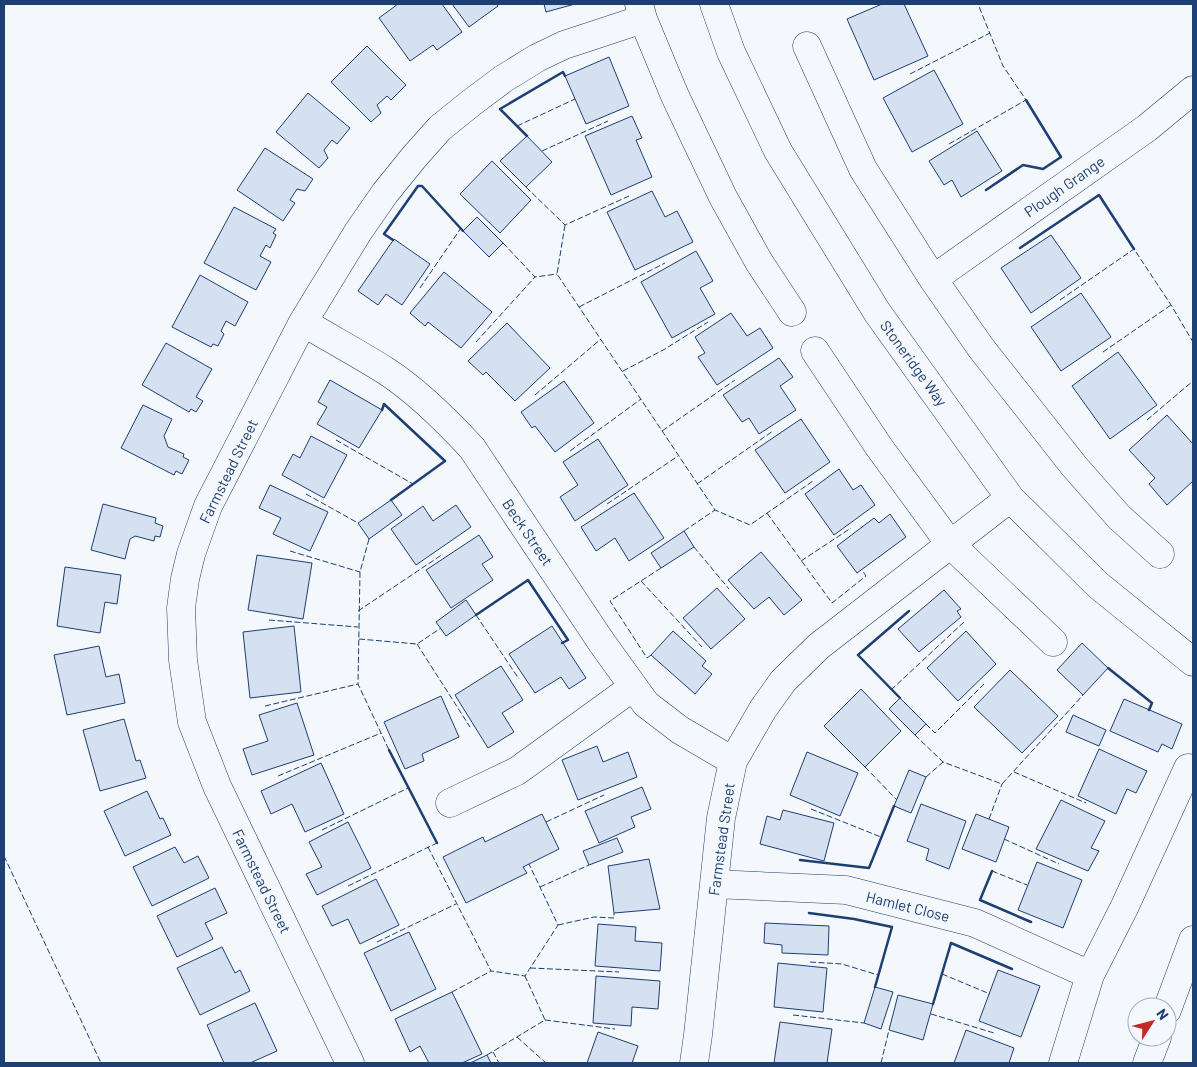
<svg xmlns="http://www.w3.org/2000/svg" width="1197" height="1067" font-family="Barlow,sans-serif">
	<rect width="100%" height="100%" fill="#f4f7fb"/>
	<path fill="#d5e0f0" stroke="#1d3f73" d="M 398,4 L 442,4 L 462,32 L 437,50 L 433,45 L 410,61 L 379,18 Z
		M 452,4 L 497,4 L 498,6 L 469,27 Z
		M 544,4 L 575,4 L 546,12 Z
		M 882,4 L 904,4 L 928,56 L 874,80 L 847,19 Z
		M 367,46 L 406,85 L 391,100 L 387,96 L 377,105 L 381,113 L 371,122 L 331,82 Z
		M 609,57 L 629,106 L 586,124 L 565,76 Z
		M 934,70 L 963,124 L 912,152 L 883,98 Z
		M 308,93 L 350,128 L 337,144 L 332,140 L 324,150 L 328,158 L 319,168 L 276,132 Z
		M 632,116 L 642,138 L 636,140 L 652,177 L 611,195 L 585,136 Z
		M 977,131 L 1002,171 L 961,197 L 952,180 L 944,185 L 929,161 Z
		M 527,136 L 552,162 L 526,187 L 500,161 Z
		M 265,148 L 313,179 L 305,191 L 297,189 L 290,200 L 295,203 L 283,221 L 237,190 Z
		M 492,161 L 531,200 L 500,233 L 460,194 Z
		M 652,191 L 665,217 L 677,211 L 693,242 L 635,270 L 607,212 Z
		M 234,207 L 276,229 L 273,233 L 276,235 L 270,248 L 266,245 L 260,256 L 271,262 L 256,290 L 204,263 Z
		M 477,217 L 503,243 L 489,257 L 463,231 Z
		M 1051,235 L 1081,278 L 1031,313 L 1001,268 Z
		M 394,239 L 430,264 L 402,305 L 386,294 L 378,305 L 358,291 Z
		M 696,251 L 713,281 L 700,288 L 715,314 L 672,338 L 641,282 Z
		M 444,272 L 492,312 L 461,348 L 428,322 L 425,326 L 410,313 Z
		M 200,275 L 248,302 L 235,326 L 226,321 L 221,331 L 224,334 L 218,346 L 213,344 L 211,347 L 172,327 Z
		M 1081,293 L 1111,337 L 1061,371 L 1031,327 Z
		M 731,313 L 747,336 L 760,328 L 773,348 L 717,385 L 698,357 L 705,353 L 695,337 Z
		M 507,323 L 550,368 L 515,401 L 486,372 L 483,375 L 468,361 Z
		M 166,343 L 212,369 L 196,397 L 203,401 L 196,412 L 191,409 L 189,412 L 142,385 Z
		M 1118,352 L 1157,405 L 1110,439 L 1072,386 Z
		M 779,358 L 793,377 L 780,386 L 796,410 L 759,434 L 749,418 L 742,422 L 723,395 Z
		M 330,380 L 382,410 L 359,448 L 317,424 L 327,407 L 318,402 Z
		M 564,381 L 594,423 L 555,452 L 535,426 L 532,428 L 521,412 Z
		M 143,405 L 172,419 L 164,436 L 168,447 L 184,454 L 183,457 L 189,460 L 182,474 L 176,471 L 174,475 L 121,448 Z
		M 1167,415 L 1193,444 L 1193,481 L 1167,505 L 1149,484 L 1155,478 L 1129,450 Z
		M 801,419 L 830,462 L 785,493 L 755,450 Z
		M 311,436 L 347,455 L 324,498 L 282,475 L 293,454 L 300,458 Z
		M 598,439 L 628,485 L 575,521 L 560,497 L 578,485 L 563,462 Z
		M 839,469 L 853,490 L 861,485 L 875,505 L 834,535 L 805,494 Z
		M 270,485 L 328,512 L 310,551 L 273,534 L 281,518 L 259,508 Z
		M 634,493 L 664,538 L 629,561 L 615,538 L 596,551 L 581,527 Z
		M 391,500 L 402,515 L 369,539 L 358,523 Z
		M 103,504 L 156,518 L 155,523 L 163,526 L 160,537 L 155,536 L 154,541 L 135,536 L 130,539 L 125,559 L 91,550 Z
		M 456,505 L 471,527 L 416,565 L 391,529 L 423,506 L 433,521 Z
		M 890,514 L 906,537 L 857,573 L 837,546 L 874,518 L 879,523 Z
		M 684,531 L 694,547 L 661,568 L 651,553 Z
		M 479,535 L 493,557 L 482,564 L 493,580 L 451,608 L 426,570 Z
		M 761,552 L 802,600 L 784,615 L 769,597 L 754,609 L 728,580 Z
		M 257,555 L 312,563 L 303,619 L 248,610 Z
		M 65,567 L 121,575 L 117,604 L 105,602 L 100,633 L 57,626 Z
		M 717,588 L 745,619 L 711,649 L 683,618 Z
		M 944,590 L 961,609 L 957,611 L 961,617 L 919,652 L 898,629 Z
		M 466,600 L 476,615 L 446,636 L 436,622 Z
		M 294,626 L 301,692 L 250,698 L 243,632 Z
		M 552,626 L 586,678 L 569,689 L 561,677 L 535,693 L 509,654 Z
		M 673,631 L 706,661 L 702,666 L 712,674 L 695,694 L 651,655 Z
		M 966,631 L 996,664 L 958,701 L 927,668 Z
		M 1082,643 L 1108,668 L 1083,695 L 1057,670 Z
		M 99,646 L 106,677 L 119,674 L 125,703 L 67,715 L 54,655 Z
		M 501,666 L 523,700 L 502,713 L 514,732 L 488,748 L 455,695 Z
		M 1010,670 L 1058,716 L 1022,753 L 974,707 Z
		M 861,689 L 901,731 L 865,767 L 824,726 Z
		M 441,696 L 459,737 L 422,754 L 424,761 L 405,769 L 384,722 Z
		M 900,698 L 926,724 L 915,735 L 889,709 Z
		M 1124,699 L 1182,724 L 1172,749 L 1162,744 L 1158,752 L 1110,731 Z
		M 297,703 L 314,755 L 252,775 L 243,749 L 268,741 L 259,715 Z
		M 1073,715 L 1106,730 L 1099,746 L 1066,732 Z
		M 124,719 L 136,761 L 140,760 L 146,778 L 100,791 L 83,730 Z
		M 597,746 L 603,762 L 628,752 L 637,777 L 578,800 L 562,760 Z
		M 1099,749 L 1147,771 L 1136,793 L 1127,789 L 1116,814 L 1078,796 Z
		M 807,752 L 858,773 L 840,816 L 790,795 Z
		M 321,763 L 344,814 L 305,832 L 292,804 L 271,814 L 261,791 Z
		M 909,770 L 926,777 L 911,813 L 894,806 Z
		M 642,787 L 651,809 L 631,817 L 635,827 L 599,843 L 585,811 Z
		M 147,791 L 160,819 L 163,818 L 171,835 L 125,856 L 104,811 Z
		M 1061,800 L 1105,821 L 1091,848 L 1099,851 L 1088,871 L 1036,849 Z
		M 921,804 L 966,821 L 949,869 L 926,860 L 929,849 L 907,841 Z
		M 783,810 L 834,823 L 824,861 L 760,844 L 767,816 L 780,820 Z
		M 542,814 L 559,849 L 523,867 L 527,873 L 466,903 L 443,857 L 483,837 L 485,842 Z
		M 976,814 L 1009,827 L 996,862 L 962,849 Z
		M 348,822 L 371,868 L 317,895 L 306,874 L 322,867 L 309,842 Z
		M 617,838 L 623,852 L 589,865 L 583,851 Z
		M 175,847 L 184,863 L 198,856 L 209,878 L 152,906 L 133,867 Z
		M 649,859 L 660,909 L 614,913 L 608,866 Z
		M 1037,862 L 1082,880 L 1063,928 L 1018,910 Z
		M 376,879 L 399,925 L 360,944 L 348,919 L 332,926 L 322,906 Z
		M 215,888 L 227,913 L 205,923 L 213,939 L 177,957 L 157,916 Z
		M 765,923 L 829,926 L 828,955 L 782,953 L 782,945 L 764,943 Z
		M 598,924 L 636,927 L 635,941 L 662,943 L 660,971 L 595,966 Z
		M 409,932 L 436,989 L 391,1011 L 364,953 Z
		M 222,947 L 235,973 L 240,970 L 250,991 L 200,1015 L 177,968 Z
		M 778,963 L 827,968 L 823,1012 L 774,1007 Z
		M 998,970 L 1040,986 L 1021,1037 L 979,1021 Z
		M 596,976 L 660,981 L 658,1009 L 632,1007 L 631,1026 L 593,1023 Z
		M 875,987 L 893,992 L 881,1029 L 864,1023 Z
		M 452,992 L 482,1054 L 462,1063 L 429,1063 L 420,1046 L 410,1052 L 395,1019 Z
		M 898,995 L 933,1004 L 923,1040 L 889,1030 Z
		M 255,1003 L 277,1051 L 250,1063 L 224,1063 L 207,1025 Z
		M 780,1022 L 832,1029 L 827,1063 L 774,1063 Z
		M 966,1030 L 1014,1048 L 1009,1063 L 954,1063 Z
		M 598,1032 L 638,1046 L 632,1063 L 587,1063 Z
		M 487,1055 L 491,1063 L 470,1063 Z"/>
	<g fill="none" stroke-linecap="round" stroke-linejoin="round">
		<g stroke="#1d3f73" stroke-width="29">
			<path id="minor" d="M 639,4 L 643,19 L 675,96 L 723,197 L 759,262 L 792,312
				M 714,4 L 731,52 L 778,151 L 877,312 L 1010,498 L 1098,585 L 1193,662
				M 807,46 L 863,169 L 933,279 L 981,348 L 1074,466 L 1119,517 L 1160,554
				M 933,279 L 1147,128 L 1193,90
				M 303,322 C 331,339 359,354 386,371 C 417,391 447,421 472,448 L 602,643 L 646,704 L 680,730 L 733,761
				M 815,351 L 879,447 L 950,544 L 1053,642
				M 450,803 L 517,771 L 633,687
				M 714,884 L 846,890 L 975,923 L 1090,975
				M 1167,1010 L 1193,940
				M 350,1063 L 217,786 L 192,722 L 183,660 L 181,608 L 185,579 L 191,554 L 208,506 L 303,322 L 358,232 L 385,193 L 415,156 L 440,128 L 471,103 L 503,79 L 537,58 L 564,45 L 643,19
				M 694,1063 L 698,1035 L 721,818 L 733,761 L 763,709 L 783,681 L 819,646 L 1010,498
				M 1063,1063 L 1090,975 L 1125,906 L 1188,768
				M 1147,1063 L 1157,1037"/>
		</g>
		<use href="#minor" stroke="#f4f7fb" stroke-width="28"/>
		<path stroke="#1d3f73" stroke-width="1" stroke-dasharray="6 2.5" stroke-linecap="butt" d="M 910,74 L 990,33
			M 517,126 L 575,99
			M 949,144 L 1026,100 L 1003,66 L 978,4
			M 542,151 L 608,121
			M 526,187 L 565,225 L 629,196
			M 565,225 L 557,274 L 715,510 L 750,525 L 813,481
			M 503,243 L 535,277 L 557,274
			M 420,288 L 461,228
			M 1060,300 L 1134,249 L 1171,305 L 1193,342
			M 579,307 L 665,263
			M 476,342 L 535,277
			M 1103,352 L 1171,305
			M 623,371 L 665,349 L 708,322
			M 535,395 L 601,339
			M 1147,420 L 1193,381
			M 662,431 L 735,380
			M 336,440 L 413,484
			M 570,451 L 641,399
			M 697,484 L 773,431
			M 306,494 L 358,523
			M 607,504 L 678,456
			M 767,513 L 832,603 L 866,576 L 862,570
			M 684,531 L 715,510
			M 369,539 L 360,572 L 358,684 L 389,750
			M 694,547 L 729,589
			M 290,551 L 360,572
			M 801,561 L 851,528
			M 641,581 L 702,647
			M 358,611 L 443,554
			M 476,615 L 519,679
			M 269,620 L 358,627
			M 359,639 L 417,644 L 441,628
			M 417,644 L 470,727
			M 651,655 L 647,658 L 610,601 L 661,568
			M 891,690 L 964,622
			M 265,706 L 358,684
			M 926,724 L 935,733 L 984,684
			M 915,735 L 943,762 L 1002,784 L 1083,695
			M 865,767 L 897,800
			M 1014,772 L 1086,803
			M 278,776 L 381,733
			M 926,777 L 943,762
			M 811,809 L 881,837
			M 989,819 L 1002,784
			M 546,822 L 604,795
			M 322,830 L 408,788
			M 1004,839 L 1059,864
			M 428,847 L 491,971 L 525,976 L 558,925 L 529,864
			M 4,856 L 101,1063
			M 992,871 L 1027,885
			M 348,886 L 437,843
			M 540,887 L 589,865
			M 558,925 L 594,917 L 614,918 L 614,913
			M 377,942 L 456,904
			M 810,962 L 842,964 L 878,975
			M 530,968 L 619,972
			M 942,974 L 990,994
			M 452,992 L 491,971
			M 931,1014 L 994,1033
			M 793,1015 L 864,1023
			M 545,1020 L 615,1029
			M 517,1037 L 546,1063
			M 493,1052 L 499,1063
			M 487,1055 L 545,1020 L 525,976
			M 881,1063 L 889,1030"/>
		<path stroke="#1d3f73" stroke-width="2.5" d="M 527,136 L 500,109 L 563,72 L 565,76
			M 986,190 L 1023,165 L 1043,169 L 1061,157 L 1026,100
			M 393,240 L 384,234 L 418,186 L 422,186 L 463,231
			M 1020,248 L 1099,195 L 1134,249
			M 382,410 L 384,404 L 445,461 L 391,500
			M 476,615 L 528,580 L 568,640 L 562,643
			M 1108,668 L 1152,703 L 1149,710
			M 900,698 L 858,655 L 909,611
			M 389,750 L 437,843
			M 800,860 L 869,868 L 894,806
			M 992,871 L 980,900 L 1031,922
			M 809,913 L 854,919 L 892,927 L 875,987
			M 933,1004 L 951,943 L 1012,969"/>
	</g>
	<g text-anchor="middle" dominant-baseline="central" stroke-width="4" stroke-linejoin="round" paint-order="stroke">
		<g font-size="15" fill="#1d3f73" stroke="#f4f7fb">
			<text transform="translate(1064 186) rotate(-35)">Plough Grange</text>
			<text transform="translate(914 363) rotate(54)">Stoneridge Way</text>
			<text transform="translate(228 471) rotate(-64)">Farmstead Street</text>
			<text transform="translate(528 532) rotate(56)">Beck Street</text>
			<text transform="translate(721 839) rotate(-82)">Farmstead Street</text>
			<text transform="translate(262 881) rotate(64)">Farmstead Street</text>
			<text transform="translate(908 906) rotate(14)">Hamlet Close</text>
		</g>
	</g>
	<rect width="1197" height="1067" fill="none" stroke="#1d3f73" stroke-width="10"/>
	<g transform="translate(1152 1022) rotate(54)"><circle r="24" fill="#f4f7fb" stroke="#9eadc5"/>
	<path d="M0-4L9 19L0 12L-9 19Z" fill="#c62828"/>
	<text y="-8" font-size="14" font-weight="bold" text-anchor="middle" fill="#1d3f73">N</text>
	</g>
</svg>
